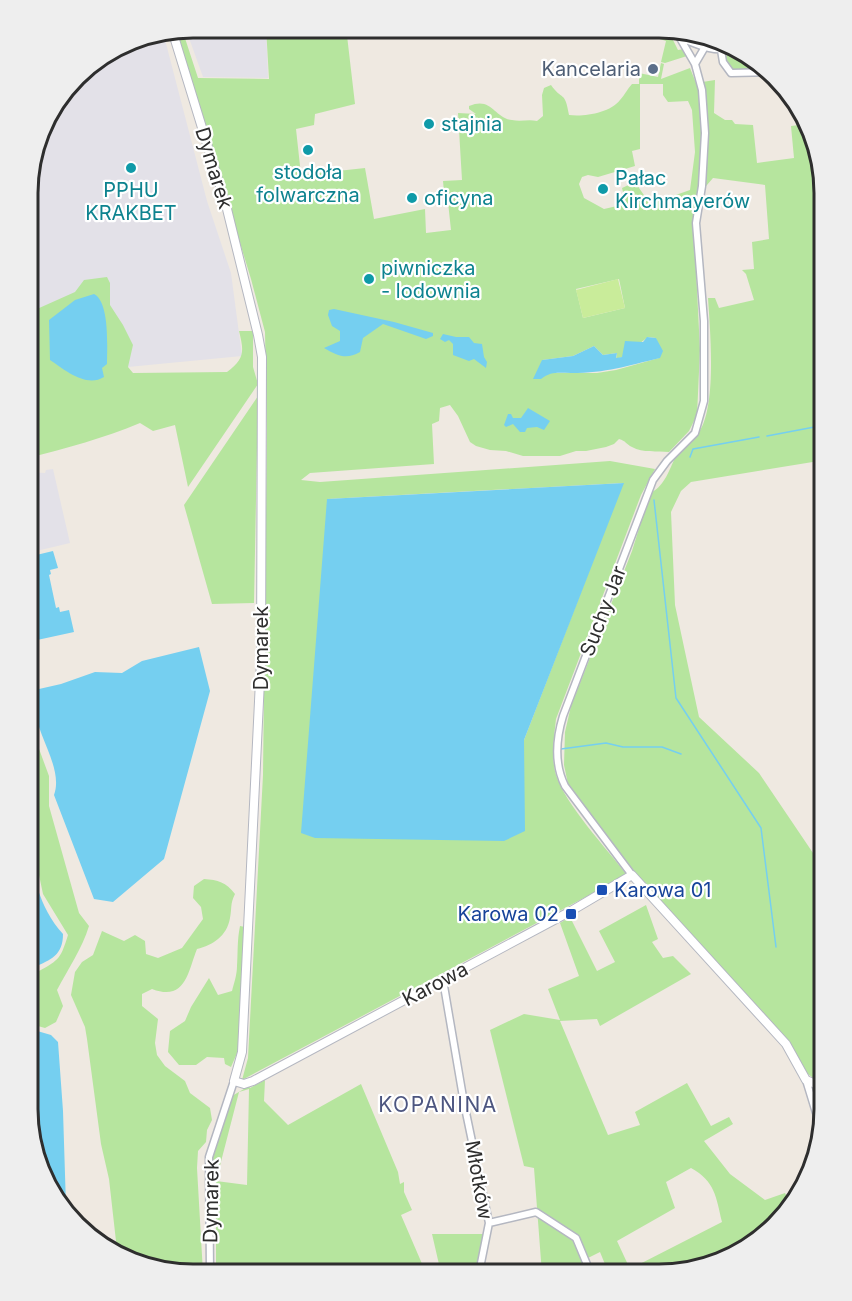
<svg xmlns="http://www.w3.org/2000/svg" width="852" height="1301" font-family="Inter,sans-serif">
	<rect width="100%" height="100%" fill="#efe9e1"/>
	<path fill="#e3e1e8" d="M 193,27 L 266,27 L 268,78 L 203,77 L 189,38 L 185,37 L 184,29 Z
		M 163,32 L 207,201 L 231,273 L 242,356 L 128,367 L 28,344 L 28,171 L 49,110 L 84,68 L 139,36 Z
		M 53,469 L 70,543 L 28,553 L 28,472 L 45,473 L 46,470 Z"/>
	<path fill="#b6e59e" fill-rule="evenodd" d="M 266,27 L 346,27 L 355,104 L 315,114 L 314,125 L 296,129 L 301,175 L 365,168 L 374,219 L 425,209 L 426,233 L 451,230 L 447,193 L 444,192 L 443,181 L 462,180 L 458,113 L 476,114 L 469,109 L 469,106 C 492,96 494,118 512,120 C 521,122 528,119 537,121 L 543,116 L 542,95 L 544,88 L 551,85 C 562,101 565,90 569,115 C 584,117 610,113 620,100 C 625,95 627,89 632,84 L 639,84 L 639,73 L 658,77 L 661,63 L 664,64 L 661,79 L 690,68 L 696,83 L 715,80 L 714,113 L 725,120 L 732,120 L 735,124 L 753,125 L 757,163 L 794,158 L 791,126 L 808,124 L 812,129 L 825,193 L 825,460 L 691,482 L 681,491 L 671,512 L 675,605 L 699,717 L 759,773 L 813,853 L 825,857 L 825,1085 L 813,1078 L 803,1070 L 620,854 L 568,784 L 564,765 L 565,732 L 571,706 L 632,551 L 650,493 C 663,488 669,471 674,460 C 680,449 692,441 699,432 C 717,406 710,329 708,298 L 715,298 L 719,308 L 754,300 L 746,274 L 742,270 L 754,269 L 752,242 L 769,239 L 765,185 L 713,178 L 701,192 L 696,204 L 694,229 L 700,350 L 697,415 L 689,431 L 669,452 C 657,451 643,453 632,447 C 626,444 626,441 619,439 L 614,444 L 606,447 L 586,451 L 576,451 L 560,456 L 523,456 L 506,451 L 490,450 L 476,446 L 470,442 L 458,416 L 450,405 L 440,408 L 439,421 L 432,424 L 434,464 L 310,473 L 301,480 L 320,482 L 610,461 L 655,469 L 641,495 L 556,719 C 554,737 551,758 556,775 C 565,804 607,849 627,875 L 242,1080 L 248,1058 L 263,775 L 267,430 L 265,332 L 251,279 L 175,30 L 182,29 L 198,78 L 269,79 ZM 640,84 L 663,84 L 663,95 L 668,102 L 688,101 L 692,110 L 695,152 L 690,190 L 650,204 L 635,182 L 622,188 L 626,204 L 604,209 L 584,198 L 579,184 L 582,177 L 588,175 L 598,177 L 635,166 L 632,151 L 640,149 ZM 619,279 L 625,308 L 583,318 L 576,289 ZM 648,337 L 656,338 L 659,358 L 616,370 L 597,373 L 549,373 L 542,360 L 573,356 L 594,346 L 603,355 L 617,353 L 616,359 L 622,357 ZM 623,483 L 524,740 L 327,499 Z
		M 660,28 L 668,28 L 675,35 L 673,40 L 678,50 L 684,49 L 687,56 L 665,63 L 661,62 L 666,41 L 657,38 Z
		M 737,52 L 741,53 L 742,60 C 755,59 759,60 767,71 L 734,71 L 728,68 L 724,59 L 728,53 Z
		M 107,277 L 110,283 L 110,305 L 123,325 L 133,345 L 128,367 L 133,373 L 227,372 C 245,359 244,351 239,331 L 253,331 L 253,367 L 258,384 L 188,487 L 175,425 L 153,431 L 140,423 C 104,438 67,448 28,458 L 28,313 L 75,292 L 84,280 Z
		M 258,396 L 254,603 L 212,604 L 184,505 Z
		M 28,719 L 49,776 L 49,806 L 79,913 L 89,926 C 82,949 68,969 57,990 L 63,1006 L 56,1022 L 45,1028 L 27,1023 L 27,967 L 39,971 C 60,960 61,957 68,935 L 43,894 L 27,818 Z
		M 204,879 C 218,880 226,882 235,894 C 230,904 232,908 230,918 C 227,936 213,945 197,949 C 188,971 186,1002 152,989 L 142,994 L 142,1006 L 158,1019 L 155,1043 L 157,1055 L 165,1066 L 185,1081 L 190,1093 L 210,1108 L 212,1120 L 207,1130 L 206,1142 L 198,1151 L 197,1168 L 203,1273 L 172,1273 L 117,1250 L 109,1179 L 101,1144 L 87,1039 L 85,1027 L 71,995 L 75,972 L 82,962 L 93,955 L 102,931 L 124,941 L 135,935 L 145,941 L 146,954 L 158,958 L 182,948 L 203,919 L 201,907 L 193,898 L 194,886 Z
		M 646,905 L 658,939 L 652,942 L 663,958 L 673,956 L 691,974 L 600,1026 L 597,1019 L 560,1021 L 608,1135 L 640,1125 L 635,1112 L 687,1083 L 711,1126 L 729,1117 L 733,1124 L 704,1141 L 730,1174 L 765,1200 L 785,1193 L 791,1205 L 776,1217 L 748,1234 L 749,1240 L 723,1261 L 659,1274 L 609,1274 L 600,1252 L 582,1261 L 587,1274 L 542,1274 L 534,1168 L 524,1166 L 490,1030 L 524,1014 L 560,1020 L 548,989 L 579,976 L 560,923 L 570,917 L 597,971 L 615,962 L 599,931 ZM 691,1168 C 715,1181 716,1197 722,1222 L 630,1269 L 617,1241 L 675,1208 L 666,1182 Z
		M 240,926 L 245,927 L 238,1051 L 231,1067 L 225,1064 L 224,1058 L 207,1057 L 196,1065 L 179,1065 L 168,1052 L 170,1031 L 185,1021 L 191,1007 L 209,978 L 218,995 L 232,991 C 234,983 237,975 237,966 C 238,952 237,941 240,926 Z
		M 265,1080 L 264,1101 L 288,1125 L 361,1084 L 398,1172 L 400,1184 L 404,1182 L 404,1192 L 412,1210 L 401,1215 L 426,1273 L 216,1273 L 216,1181 L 212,1157 L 232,1096 L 249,1086 L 250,1088 ZM 249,1089 L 247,1185 L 216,1181 L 239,1092 Z
		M 432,1234 L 485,1234 L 476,1273 L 441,1273 Z"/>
	<path fill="#c9ec9a" d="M 618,279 L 625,308 L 583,318 L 576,290 Z"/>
	<path fill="#75cff0" d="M 94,294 C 110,302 107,348 107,364 L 102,368 L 104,377 C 86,388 65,370 50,360 L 49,320 L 75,300 Z
		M 334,309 L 394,322 L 433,333 L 433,336 L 426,339 L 383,324 L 363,338 L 360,352 C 346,360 338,356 324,348 L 340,341 L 340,331 L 332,326 L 328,315 L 329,310 Z
		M 443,334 L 456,337 L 469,337 L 474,343 L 482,344 L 484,357 L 487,362 L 486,368 L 474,359 L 469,361 L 453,355 L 453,344 L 449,340 L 445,342 L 440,339 Z
		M 647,337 L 656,338 L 663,351 L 660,358 C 626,366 607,373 571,373 C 559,373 551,371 541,379 L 533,379 L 542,360 L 573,356 L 594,346 L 603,355 L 617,353 L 616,358 L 622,357 L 625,341 L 643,342 Z
		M 528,408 L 550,421 L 544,430 L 537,427 L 527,428 L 525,432 L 520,432 L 513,424 L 506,427 L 504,425 L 508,414 L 511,414 L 513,418 L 521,418 Z
		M 624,483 L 524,740 L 525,831 L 504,841 L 315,838 L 301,833 L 327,499 Z
		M 53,551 L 58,568 L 50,570 L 51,574 L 49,575 L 56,608 L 59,607 L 60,612 L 69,610 L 74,632 L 28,642 L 28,557 Z
		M 199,647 L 210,691 L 164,859 L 113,902 L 94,899 L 54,795 C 66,762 21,719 39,689 L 61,684 L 95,672 L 122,673 L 142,661 Z
		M 27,841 C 34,876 38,906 63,934 C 63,955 51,960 34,967 L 27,965 Z
		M 27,1028 L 51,1035 L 58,1042 L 63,1111 L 66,1206 L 40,1172 L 27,1108 Z"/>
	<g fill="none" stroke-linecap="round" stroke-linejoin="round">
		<path stroke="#75cff0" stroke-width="1.5" d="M 767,436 L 825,425
			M 690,457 L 693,449 L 759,437
			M 654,500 L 676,698 L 761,828 L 776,947
			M 561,749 L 606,743 L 623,747 L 662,747 L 681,754"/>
		<g stroke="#b4b7c1" stroke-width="9">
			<path id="minor" d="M 680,38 C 695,43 713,53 728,48
				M 721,50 L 723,62 L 731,73 L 769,72
				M 695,64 L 709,40
				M 632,875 L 565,786 C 554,764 556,739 563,716 L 653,480 L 667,461 L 695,433 L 704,401 L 704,321 L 696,223 L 702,186 L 705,133 L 702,90 L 695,64 L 680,38 L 672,28
				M 443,980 L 464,1103 L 489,1223 L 479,1273
				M 806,1080 L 821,1129
				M 489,1223 L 536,1212 L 576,1238 L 591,1274
				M 210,1273 L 209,1157 L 234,1081"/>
		</g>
		<g stroke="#b4b7c1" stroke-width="10">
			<path id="tertiary" d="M 172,30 L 227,209 L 258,335 L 262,357 L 261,660 L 242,1052 L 234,1081 L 244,1084 L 253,1081 L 571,911 L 632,875 L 786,1044 L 806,1080 L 825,1088"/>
		</g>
		<use href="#minor" stroke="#fff" stroke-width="6"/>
		<use href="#tertiary" stroke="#fff" stroke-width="8"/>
	</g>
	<circle fill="#5c6f8a" stroke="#fff" stroke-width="2" cx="653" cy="69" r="6"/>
	<g fill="#0f9aa8" stroke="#fff" stroke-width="2">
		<circle cx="429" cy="124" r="6"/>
		<circle cx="308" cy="150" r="6"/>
		<circle cx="131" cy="168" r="6"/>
		<circle cx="603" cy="189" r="6"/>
		<circle cx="412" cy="198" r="6"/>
		<circle cx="369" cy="279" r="6"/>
	</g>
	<g fill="#1a4fb4" stroke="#fff" stroke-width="2">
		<rect x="596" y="884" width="12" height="12" rx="3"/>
		<rect x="565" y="908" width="12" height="12" rx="3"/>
	</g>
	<g text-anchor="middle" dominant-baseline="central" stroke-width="4.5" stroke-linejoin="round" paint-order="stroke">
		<g font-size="20" fill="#4e5e75" stroke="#fff" text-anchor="end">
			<text x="641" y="69">Kancelaria</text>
		</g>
		<g font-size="20" fill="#0d838f" stroke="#fff" text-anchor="start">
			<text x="441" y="124">stajnia</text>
			<text x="308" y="172" text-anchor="middle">stodoła<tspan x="308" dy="23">folwarczna</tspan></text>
			<text x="615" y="178">Pałac<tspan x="615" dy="23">Kirchmayerów</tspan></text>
			<text x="131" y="190" text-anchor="middle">PPHU<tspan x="131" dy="23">KRAKBET</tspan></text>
			<text x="424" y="198">oficyna</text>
			<text x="381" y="268">piwniczka<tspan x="381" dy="23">- lodownia</tspan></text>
		</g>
		<g font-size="20" fill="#2e2e2e" stroke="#fff">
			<text transform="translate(214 168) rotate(73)">Dymarek</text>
			<text transform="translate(603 611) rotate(-69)">Suchy Jar</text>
			<text transform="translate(261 648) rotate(-90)">Dymarek</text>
			<text transform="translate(435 984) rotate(-28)">Karowa</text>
			<text transform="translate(479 1180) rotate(80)">Młotków</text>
			<text transform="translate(211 1201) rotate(-89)">Dymarek</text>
		</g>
		<g font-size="20" fill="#164399" stroke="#fff" text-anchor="start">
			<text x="614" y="890">Karowa 01</text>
			<text x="559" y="914" text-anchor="end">Karowa 02</text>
		</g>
		<g font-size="21" letter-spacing="1.5" fill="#4d5680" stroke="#fff">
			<text x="438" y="1104">KOPANINA</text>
		</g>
	</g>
	<path d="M0 0H852V1301H0ZM193 38H659A155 155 0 0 1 814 193V1109A155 155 0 0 1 659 1264H193A155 155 0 0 1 38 1109V193A155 155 0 0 1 193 38Z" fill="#eee" fill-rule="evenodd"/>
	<path fill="none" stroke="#2e2e2e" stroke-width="3" d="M193 38H659A155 155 0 0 1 814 193V1109A155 155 0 0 1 659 1264H193A155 155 0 0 1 38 1109V193A155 155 0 0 1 193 38Z"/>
</svg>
